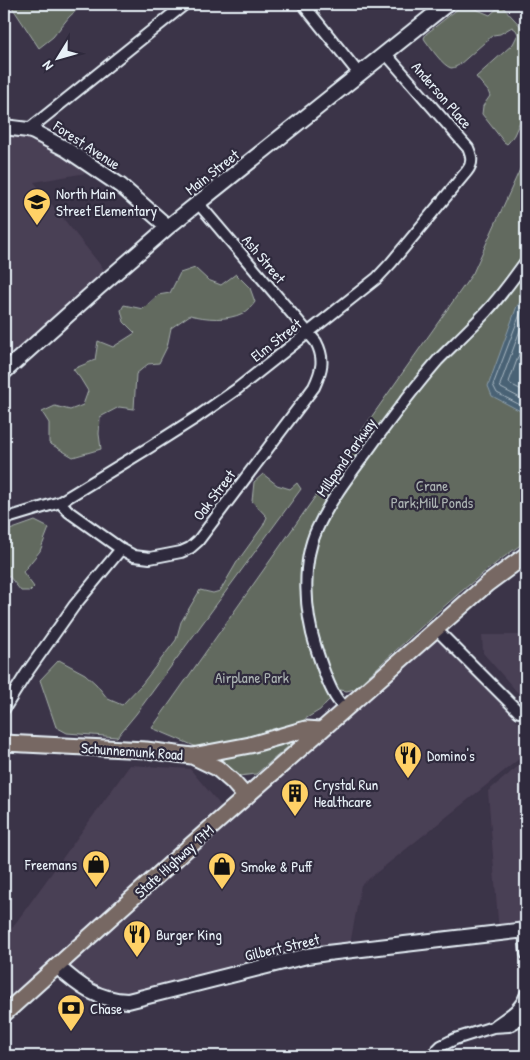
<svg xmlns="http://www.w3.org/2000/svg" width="530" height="1060" font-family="'Patrick Hand',sans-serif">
	<rect width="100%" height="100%" fill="#3b3448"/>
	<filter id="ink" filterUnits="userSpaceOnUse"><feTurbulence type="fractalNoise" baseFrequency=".02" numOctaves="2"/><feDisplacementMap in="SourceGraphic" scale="10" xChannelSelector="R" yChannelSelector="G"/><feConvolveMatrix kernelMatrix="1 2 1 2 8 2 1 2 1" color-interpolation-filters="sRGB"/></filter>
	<g filter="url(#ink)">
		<path fill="#4a3f55" d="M 4,134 L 37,140 L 92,172 L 34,182 L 106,272 L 4,369 Z
			M 433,632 L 518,722 L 524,755 L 361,885 L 349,950 L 120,1000 L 57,966 L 14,1005 L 4,992 L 4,939 L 130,765 L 190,769 L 227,813 Z
			M 482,635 L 526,635 L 526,714 L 525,701 L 483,653 Z
			M 526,760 L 526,930 L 499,934 L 488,791 Z"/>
		<path fill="#626a5e" stroke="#a5aeab" d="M 10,4 L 83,4 L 69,17 L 53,37 L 39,48 Z
			M 464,4 L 468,4 L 473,8 L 490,15 L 501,5 L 526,32 L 526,103 L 522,117 L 514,135 L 509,142 L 507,144 L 504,142 L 482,114 L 483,106 L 490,96 L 488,91 L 476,77 L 513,44 L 518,34 L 516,30 L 512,27 L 500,34 L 493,35 L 459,65 C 457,66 454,68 451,68 C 443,66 430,47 425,40 L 424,38 L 426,34 Z
			M 526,156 L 526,541 C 464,584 410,638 354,689 L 347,691 L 340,690 L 326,703 L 320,710 L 305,719 L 297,739 L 256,774 L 239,776 L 218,756 L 152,728 L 473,273 Z
			M 195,268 L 208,280 L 221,285 L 236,274 L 250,288 L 255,302 C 252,306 248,311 243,313 C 227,321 206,319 190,315 L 171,328 L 167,347 L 159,363 L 148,364 L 136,374 L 134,409 L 119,407 L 100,417 L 99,434 L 101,449 L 73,457 L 49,443 L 49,423 L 42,412 L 55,406 L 70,410 L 83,405 L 88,391 L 80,378 L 73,369 L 95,360 L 98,341 L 113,347 L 135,333 L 124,322 L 121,310 L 124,305 L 143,309 L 158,295 L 170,293 L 180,273 Z
			M 263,474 L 277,485 L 290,489 L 297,483 L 301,489 L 136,714 L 117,737 L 67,733 L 56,727 L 40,680 L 59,660 L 85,674 L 96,684 L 108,699 L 122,705 L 142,684 L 176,640 L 181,622 L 200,590 L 213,593 L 220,591 L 237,562 L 263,526 L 267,517 L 252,501 L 254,482 Z
			M 35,521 L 49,528 L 40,551 L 23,572 L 34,587 L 30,591 L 21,591 L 9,576 L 4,575 L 4,532 Z"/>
		<path fill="#4a6274" stroke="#899ba9" d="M 526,295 L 526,414 L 492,396 L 488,386 L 517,306 Z"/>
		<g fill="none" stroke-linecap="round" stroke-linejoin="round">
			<path stroke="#a9b8c3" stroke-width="1" d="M 526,303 L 522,309 L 493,385 L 497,393 L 526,408
				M 526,314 L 500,385 L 501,388 L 526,401
				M 526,335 L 509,382 L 510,384 L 526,392"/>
			<g stroke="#e8f1f8" stroke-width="14">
				<path id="street" d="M 303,4 L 360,75
					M 28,130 L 185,4
					M 60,502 L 69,512 L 121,549 L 134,556 L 150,558 L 181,552 L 190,548 L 198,541 L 314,387 C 322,370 325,359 316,342 L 198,203
					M 4,519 L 60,502 L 150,447 L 197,417 L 237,389 L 377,278 L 391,263 L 467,171 C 473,163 472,157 468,148 L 386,54
					M 436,629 L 519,712
					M 4,709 L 26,674 L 74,606 L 121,549
					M 345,709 C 341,704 337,700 334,694 C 326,680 321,663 316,648 C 305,613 301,563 317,529 C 329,502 348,477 366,453 C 389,421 412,390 438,360 C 454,344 471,328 486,312 C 501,296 513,279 526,261
					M 524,931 L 526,954
					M 493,1027 C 507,1016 520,1011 526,994
					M 432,1056 L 434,1053 L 441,1046 L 455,1039 L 493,1027 L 509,1026 L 516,1022 L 526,1013"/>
			</g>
			<g stroke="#e8f1f8" stroke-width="18">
				<path id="secondary" d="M 4,127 L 28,130 L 34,132 L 66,149 L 121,186 L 168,227
					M 4,372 L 99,287 L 168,227 L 447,4
					M 57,966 C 79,986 97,1000 128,1001 L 307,956 L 327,953 L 526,930"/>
			</g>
			<g stroke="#e8f1f8" stroke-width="19">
				<path id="primary" d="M 4,743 L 146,750 L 192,756 L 217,768 L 232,781 L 246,797
					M 192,756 L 250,745 L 306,729 L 321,730
					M 4,1014 L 190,846 L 436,629 L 487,584 L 526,555"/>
			</g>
			<use href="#street" stroke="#2f2a3d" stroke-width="10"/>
			<use href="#secondary" stroke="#2f2a3d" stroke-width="14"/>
			<use href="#primary" stroke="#776864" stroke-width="15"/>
		</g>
	</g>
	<defs>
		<g id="school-pin" transform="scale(1.4375)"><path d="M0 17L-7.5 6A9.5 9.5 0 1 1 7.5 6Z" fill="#ffd166" stroke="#2f2a3d"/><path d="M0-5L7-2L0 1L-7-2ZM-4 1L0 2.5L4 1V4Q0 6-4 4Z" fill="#111"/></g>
		<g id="restaurant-pin" transform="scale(1.4375)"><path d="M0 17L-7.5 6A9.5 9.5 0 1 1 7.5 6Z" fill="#ffd166" stroke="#2f2a3d"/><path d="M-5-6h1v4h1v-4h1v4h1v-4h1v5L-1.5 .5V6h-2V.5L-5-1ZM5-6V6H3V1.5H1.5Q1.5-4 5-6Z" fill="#111"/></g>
		<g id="building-pin" transform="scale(1.4375)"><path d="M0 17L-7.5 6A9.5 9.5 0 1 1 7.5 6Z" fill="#ffd166" stroke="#2f2a3d"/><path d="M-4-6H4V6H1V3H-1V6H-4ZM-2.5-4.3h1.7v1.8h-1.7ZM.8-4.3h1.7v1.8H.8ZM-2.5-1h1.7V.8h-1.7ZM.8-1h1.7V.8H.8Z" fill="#111"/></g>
		<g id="shop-pin" transform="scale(1.4375)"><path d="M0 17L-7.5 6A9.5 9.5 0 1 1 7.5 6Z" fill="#ffd166" stroke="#2f2a3d"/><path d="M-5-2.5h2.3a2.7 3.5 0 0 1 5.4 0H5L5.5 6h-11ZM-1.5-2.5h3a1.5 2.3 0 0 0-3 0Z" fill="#111"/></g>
		<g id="bank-pin" transform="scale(1.4375)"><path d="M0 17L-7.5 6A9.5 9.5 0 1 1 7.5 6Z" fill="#ffd166" stroke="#2f2a3d"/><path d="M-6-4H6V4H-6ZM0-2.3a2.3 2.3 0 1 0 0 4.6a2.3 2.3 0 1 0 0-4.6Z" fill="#111"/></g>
	</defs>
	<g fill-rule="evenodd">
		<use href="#school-pin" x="37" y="202"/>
		<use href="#restaurant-pin" x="408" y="755"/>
		<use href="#building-pin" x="295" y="793"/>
		<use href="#shop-pin" x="96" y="864"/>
		<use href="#shop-pin" x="222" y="866"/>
		<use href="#restaurant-pin" x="137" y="934"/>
		<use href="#bank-pin" x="71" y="1008"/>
	</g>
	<g text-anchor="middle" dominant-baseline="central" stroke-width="4.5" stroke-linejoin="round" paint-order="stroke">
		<g font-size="15" fill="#e8f1f8" stroke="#2f2a3d">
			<text transform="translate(442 95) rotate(49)">Anderson Place</text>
			<text transform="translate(87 145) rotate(33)">Forest Avenue</text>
			<text transform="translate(212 172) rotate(-38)">Main Street</text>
			<text transform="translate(264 259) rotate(50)">Ash Street</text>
			<text transform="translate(276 340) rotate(-38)">Elm Street</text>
			<text transform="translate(346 457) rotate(-55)">Millpond Parkway</text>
			<text transform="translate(214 495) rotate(-53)">Oak Street</text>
			<text transform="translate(132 751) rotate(4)">Schunnemunk Road</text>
			<text transform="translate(174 861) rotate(-42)">State Highway 17M</text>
			<text transform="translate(282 947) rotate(-13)">Gilbert Street</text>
		</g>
		<g font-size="15" fill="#e8f1f8" stroke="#2f2a3d" text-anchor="start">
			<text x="56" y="193">North Main<tspan x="56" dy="17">Street Elementary</tspan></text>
			<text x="427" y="755">Domino's</text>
			<text x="314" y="784">Crystal Run<tspan x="314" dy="17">Healthcare</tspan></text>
			<text x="77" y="864" text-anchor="end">Freemans</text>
			<text x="241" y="866">Smoke &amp; Puff</text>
			<text x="156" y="934">Burger King</text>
			<text x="90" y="1008">Chase</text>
		</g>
		<g font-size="15" fill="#acb4b3" stroke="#2f2a3d">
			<text x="432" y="485">Crane<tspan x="432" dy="17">Park;Mill Ponds</tspan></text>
			<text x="252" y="677">Airplane Park</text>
		</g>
	</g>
	<rect width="530" height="1060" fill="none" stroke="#2f2a3d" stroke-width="20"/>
	<rect x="10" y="10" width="510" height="1040" fill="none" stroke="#e8f1f8" stroke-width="2" filter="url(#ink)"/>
	<g transform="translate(58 58) rotate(233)" stroke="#2f2a3d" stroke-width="4" paint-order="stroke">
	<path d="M0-4L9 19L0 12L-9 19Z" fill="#e8f1f8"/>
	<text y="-8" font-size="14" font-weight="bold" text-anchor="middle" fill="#e8f1f8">N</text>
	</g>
</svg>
